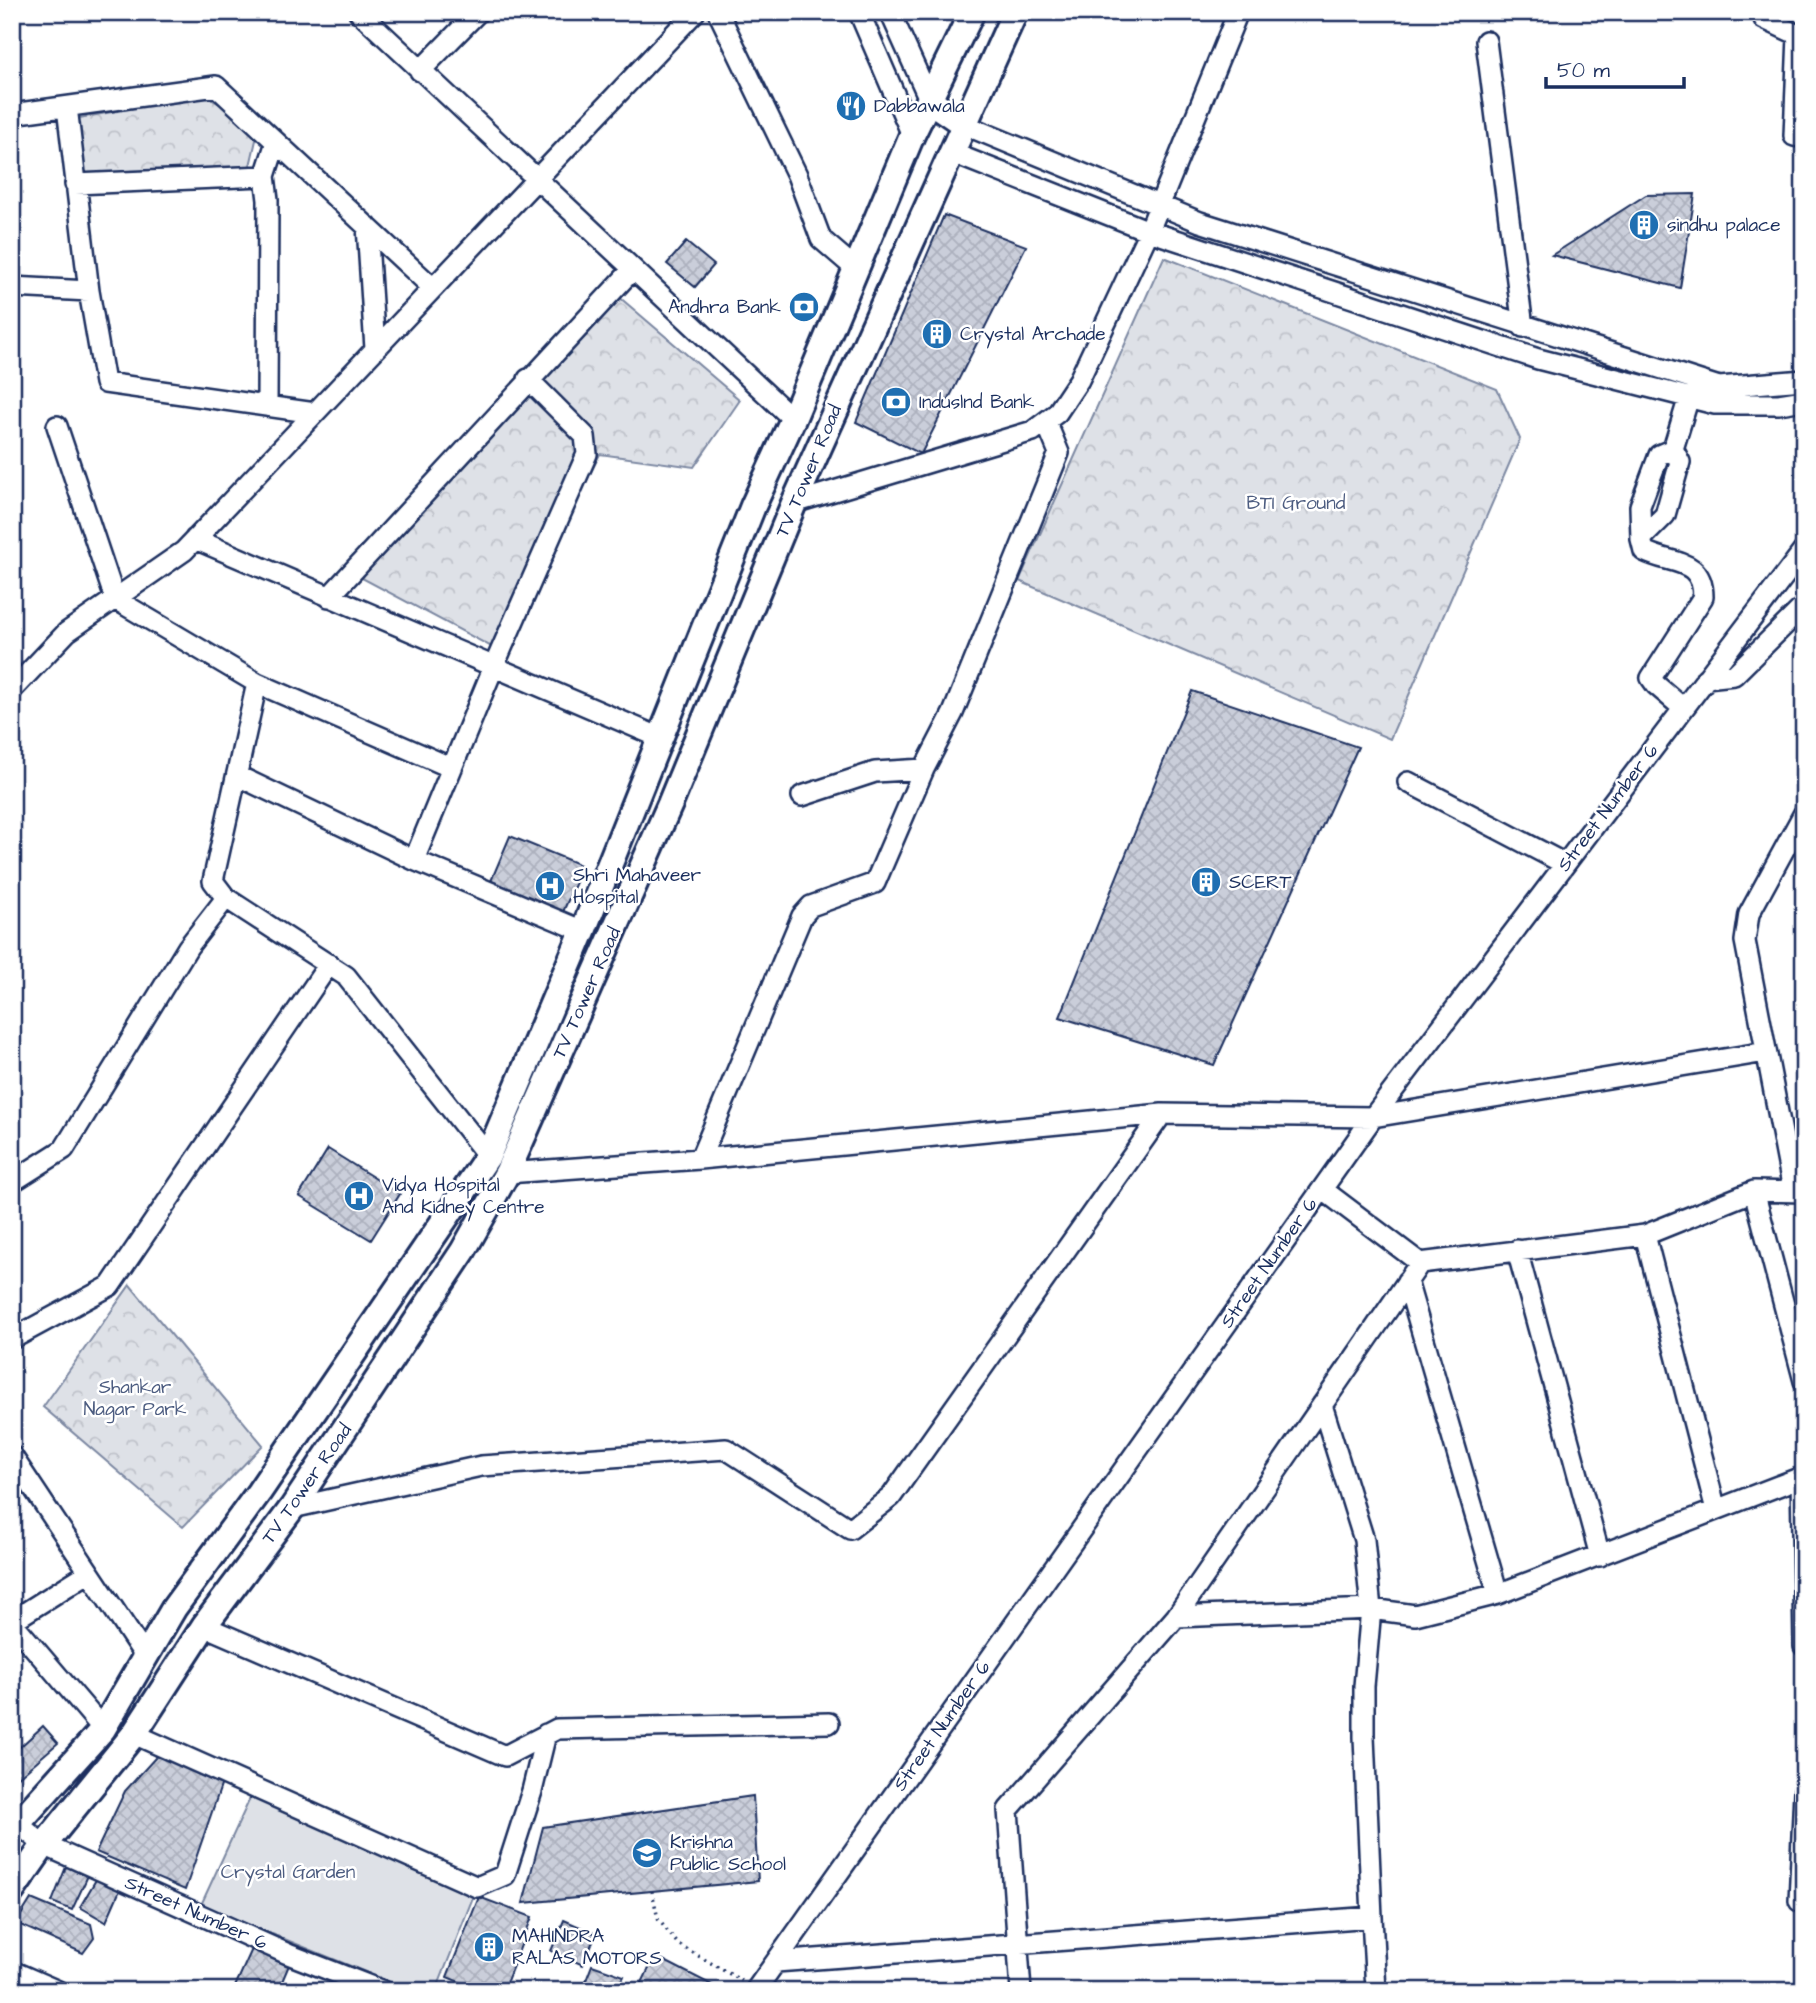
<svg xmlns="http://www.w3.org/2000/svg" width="1816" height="2003" font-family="'Architects Daughter',sans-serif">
	<defs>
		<pattern id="park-crowns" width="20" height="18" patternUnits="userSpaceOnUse" patternTransform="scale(1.75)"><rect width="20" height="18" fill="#dee1e7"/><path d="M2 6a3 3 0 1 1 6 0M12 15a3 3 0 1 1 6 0" fill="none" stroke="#bec1c9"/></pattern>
		<pattern id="building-cross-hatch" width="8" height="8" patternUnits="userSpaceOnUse" patternTransform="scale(1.75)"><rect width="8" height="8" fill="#caceda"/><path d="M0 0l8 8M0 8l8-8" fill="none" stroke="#adb1be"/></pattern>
	</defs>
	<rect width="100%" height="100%" fill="#fff"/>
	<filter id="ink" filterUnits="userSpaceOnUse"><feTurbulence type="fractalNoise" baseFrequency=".0143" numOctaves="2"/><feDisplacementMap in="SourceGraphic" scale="14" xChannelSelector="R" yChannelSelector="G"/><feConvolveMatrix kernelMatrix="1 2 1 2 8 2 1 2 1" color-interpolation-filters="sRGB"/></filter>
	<g filter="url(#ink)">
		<path fill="url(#park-crowns)" stroke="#7c88a2" stroke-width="2" d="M 204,95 L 259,127 L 247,179 L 79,195 L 74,119 Z
			M 1164,257 L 1497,389 L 1520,439 L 1390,739 L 1019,581 Z
			M 618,296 L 740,400 L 694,467 L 600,454 L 501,652 L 360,577 Z
			M 130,1285 L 263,1445 L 183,1527 L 43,1407 Z"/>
		<path fill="#dee1e7" stroke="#7c88a2" stroke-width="2" d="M 252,1794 L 477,1887 L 436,1991 L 412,1991 L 201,1905 Z"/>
		<path fill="url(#building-cross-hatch)" stroke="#1b2f5e" stroke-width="2" d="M 1695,194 L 1680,288 L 1552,255 L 1646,195 Z
			M 944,215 L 1026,246 L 921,454 L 856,422 Z
			M 686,242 L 714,265 L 695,287 L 667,264 Z
			M 1192,691 L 1358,747 L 1214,1065 L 1060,1017 Z
			M 510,836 L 583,866 L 563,912 L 491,881 Z
			M 328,1149 L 400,1194 L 371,1240 L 299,1196 Z
			M 43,1726 L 58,1743 L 15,1780 L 12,1777 L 12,1738 L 20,1747 Z
			M 165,1747 L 225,1774 L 185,1890 L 96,1852 L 125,1791 Z
			M 753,1796 L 758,1881 L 523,1903 L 543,1827 Z
			M 70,1857 L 92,1867 L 72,1910 L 52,1902 Z
			M 101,1871 L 124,1881 L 106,1922 L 80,1907 Z
			M 479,1897 L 532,1917 L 503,1991 L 481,1991 L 447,1977 Z
			M 31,1899 L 91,1924 L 94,1938 L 83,1953 L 16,1923 Z
			M 564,1920 L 596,1934 L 583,1965 L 551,1951 Z
			M 252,1949 L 289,1965 L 278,1991 L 233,1991 Z
			M 655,1956 L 722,1990 L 722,1991 L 638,1991 Z
			M 592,1965 L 624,1976 L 617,1991 L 582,1991 Z"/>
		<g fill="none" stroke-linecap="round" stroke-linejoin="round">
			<g stroke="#1b2f5e" stroke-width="24">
				<path id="minor" d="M 359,12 L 793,419
					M 718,12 L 797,175 L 821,239 L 857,270
					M 859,12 L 912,135
					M 890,12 L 930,101
					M 1762,12 L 1764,19 L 1798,35
					M 1804,37 L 1798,35 L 1794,136 L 1804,138
					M 1486,41 L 1523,327
					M 420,71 L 478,12
					M 67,107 L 89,291
					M 12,114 L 216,86 L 433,288
					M 965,125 L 1200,222 L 1719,387 L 1804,380
					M 950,152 L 1149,231 L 1538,359 L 1715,404 L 1779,404 L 1804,400
					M 75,184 L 265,176
					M 367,226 L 375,349
					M 12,287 L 89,291 L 105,383 L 315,413
					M 528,379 L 585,436 L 587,454 L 494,666 L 414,860 L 583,931
					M 267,406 L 268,200 L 265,176 L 276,142
					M 57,426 L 115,599 L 257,683 L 452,768
					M 1673,449 L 1680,462 L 1665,515 L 1641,539 L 1640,506 L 1659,455 L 1673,449 L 1689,397
					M 794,503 L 1033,431 L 1057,413 L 1079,380 L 1149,231 L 1238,12
					M 195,539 L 661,738
					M 1641,539 L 1644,551 C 1671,565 1703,557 1703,597 L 1651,678 L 1656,685 L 1683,708
					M 329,597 L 633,269
					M 1706,678 L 1734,675 L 1804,606
					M 12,690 L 67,632 L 184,551 L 695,12
					M 238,776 L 414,860
					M 1408,782 L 1565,864
					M 802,796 L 875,772 L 924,769
					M 226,898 L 213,881 L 257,683
					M 700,1159 L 802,916 L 811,906 L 875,883 L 924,769 L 953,713 L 1059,453 L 1047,424
					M 507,1173 L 700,1159 L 1162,1114 L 1373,1117 L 1766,1052
					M 12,1182 L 64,1149 L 188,947 L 226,898 L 346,976 L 488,1156
					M 1793,1190 L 1745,941 L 1749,914 L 1804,813
					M 1754,1191 L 1804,1381
					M 1645,1235 L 1716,1510
					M 1517,1250 L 1600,1556
					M 1420,1263 L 1645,1235 L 1754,1191 L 1803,1192
					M 1407,1281 L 1498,1594
					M 12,1339 L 110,1286 L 329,964
					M 1322,1405 L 1364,1540 L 1371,1609 L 1364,1686 L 1364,1737 L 1372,1917
					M 12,1456 L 145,1656
					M 1801,1477 L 1804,1646
					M 292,1508 L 481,1466 L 726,1449 L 850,1529 L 891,1497 L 1162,1114
					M 1176,1617 L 1371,1609 L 1415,1615 L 1498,1594 L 1804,1476
					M 12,1621 L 88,1573
					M 12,1622 L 103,1729
					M 204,1626 L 505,1756 L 557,1729 L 829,1723
					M 134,1734 L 477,1887 L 505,1875 L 532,1791 L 546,1734
					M 12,1819 L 44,1845 L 288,1954 L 383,1991
					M 1799,1901 L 1804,1791
					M 776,1962 L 1372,1917 L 1376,1991
					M 12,1971 L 58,1991
					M 755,1991 L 1373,1117 L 1804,550
					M 1021,1991 L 1008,1810 L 1176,1617 L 1420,1263 L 1322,1189"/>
			</g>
			<g stroke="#1b2f5e" stroke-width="30">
				<path id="major" d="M 930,101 L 965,125
					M 12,1830 L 103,1729 L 174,1608 L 259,1492 L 488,1156 L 583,931 L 753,506 L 793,419 L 912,135 L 972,12
					M 12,1891 L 44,1845 L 134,1734 L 204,1626 L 292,1508 L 463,1251 L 507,1173 L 670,804 L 794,503 L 1015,12"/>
			</g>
			<path stroke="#1b2f5e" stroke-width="3.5" stroke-dasharray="2 5" stroke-linecap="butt" d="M 652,1891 L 658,1919 L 678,1944 L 742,1981"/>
			<use href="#minor" stroke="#fff" stroke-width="19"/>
			<use href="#major" stroke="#fff" stroke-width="24"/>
		</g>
	</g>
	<defs>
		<g id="restaurant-disc" transform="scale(1.575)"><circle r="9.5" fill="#1f6fb2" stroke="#fff"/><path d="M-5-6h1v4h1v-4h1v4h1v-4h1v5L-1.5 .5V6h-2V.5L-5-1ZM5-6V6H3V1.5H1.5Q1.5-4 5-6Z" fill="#fff"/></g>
		<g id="building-disc" transform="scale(1.575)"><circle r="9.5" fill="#1f6fb2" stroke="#fff"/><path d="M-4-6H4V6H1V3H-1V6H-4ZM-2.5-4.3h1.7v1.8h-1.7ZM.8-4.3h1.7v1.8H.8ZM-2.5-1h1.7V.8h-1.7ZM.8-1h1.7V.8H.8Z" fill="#fff"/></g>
		<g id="bank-disc" transform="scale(1.575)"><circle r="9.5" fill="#1f6fb2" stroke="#fff"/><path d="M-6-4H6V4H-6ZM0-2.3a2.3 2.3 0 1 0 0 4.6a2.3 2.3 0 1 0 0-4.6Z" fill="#fff"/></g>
		<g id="hospital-disc" transform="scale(1.575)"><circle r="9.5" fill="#1f6fb2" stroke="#fff"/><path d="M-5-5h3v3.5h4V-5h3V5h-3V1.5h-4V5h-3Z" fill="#fff"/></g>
		<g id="school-disc" transform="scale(1.575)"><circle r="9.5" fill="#1f6fb2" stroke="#fff"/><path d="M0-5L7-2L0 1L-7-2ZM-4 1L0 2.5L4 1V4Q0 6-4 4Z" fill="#fff"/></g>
	</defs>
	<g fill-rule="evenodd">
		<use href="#restaurant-disc" x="851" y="106"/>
		<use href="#building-disc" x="1644" y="225"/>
		<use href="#bank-disc" x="804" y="307"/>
		<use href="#building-disc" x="937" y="334"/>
		<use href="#bank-disc" x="896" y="402"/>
		<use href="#building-disc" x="1206" y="882"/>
		<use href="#hospital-disc" x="550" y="886"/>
		<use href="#hospital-disc" x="359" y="1196"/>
		<use href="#school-disc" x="647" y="1853"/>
		<use href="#building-disc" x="489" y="1947"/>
	</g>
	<g text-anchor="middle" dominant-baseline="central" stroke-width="5" stroke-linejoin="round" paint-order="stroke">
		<g font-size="19" fill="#1b2f5e" stroke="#fff" text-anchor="start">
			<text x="874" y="106">Dabbawala</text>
			<text x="1667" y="225">sindhu palace</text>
			<text x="781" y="307" text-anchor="end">Andhra Bank</text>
			<text x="960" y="334">Crystal Archade</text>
			<text x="919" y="402">Induslnd Bank</text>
			<text x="573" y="875">Shri Mahaveer<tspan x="573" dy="22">Hospital</tspan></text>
			<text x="1229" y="882">SCERT</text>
			<text x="382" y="1185">Vidya Hospital<tspan x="382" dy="22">And Kidney Centre</tspan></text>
			<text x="670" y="1842">Krishna<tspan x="670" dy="22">Public School</tspan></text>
			<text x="512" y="1936">MAHINDRA<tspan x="512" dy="22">RALAS MOTORS</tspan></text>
		</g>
		<g font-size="19" fill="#1b2f5e" stroke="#fff">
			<text transform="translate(809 471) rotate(-67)">TV Tower Road</text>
			<text transform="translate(1608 808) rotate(-53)">Street Number 6</text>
			<text transform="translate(587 993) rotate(-66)">TV Tower Road</text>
			<text transform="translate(1269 1263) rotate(-55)">Street Number 6</text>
			<text transform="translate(307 1484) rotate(-55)">TV Tower Road</text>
			<text transform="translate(942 1726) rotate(-55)">Street Number 6</text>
			<text transform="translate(196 1913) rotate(24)">Street Number 6</text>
		</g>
		<g font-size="19" fill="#4c5c80" stroke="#fff">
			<text x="1296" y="503">BTI Ground</text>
			<text x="135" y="1387">Shankar<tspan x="135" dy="22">Nagar Park</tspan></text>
			<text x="288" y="1872">Crystal Garden</text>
		</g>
	</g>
	<rect width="1816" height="2003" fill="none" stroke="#fff" stroke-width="42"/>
	<rect x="21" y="21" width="1774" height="1961" fill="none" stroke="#1b2f5e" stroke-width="2.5" filter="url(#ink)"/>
	<path d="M1546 77v10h138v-10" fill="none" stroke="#1b2f5e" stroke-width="3.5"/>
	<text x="1557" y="77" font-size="21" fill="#1b2f5e" stroke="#ffffff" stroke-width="5" paint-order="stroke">50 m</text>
</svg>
